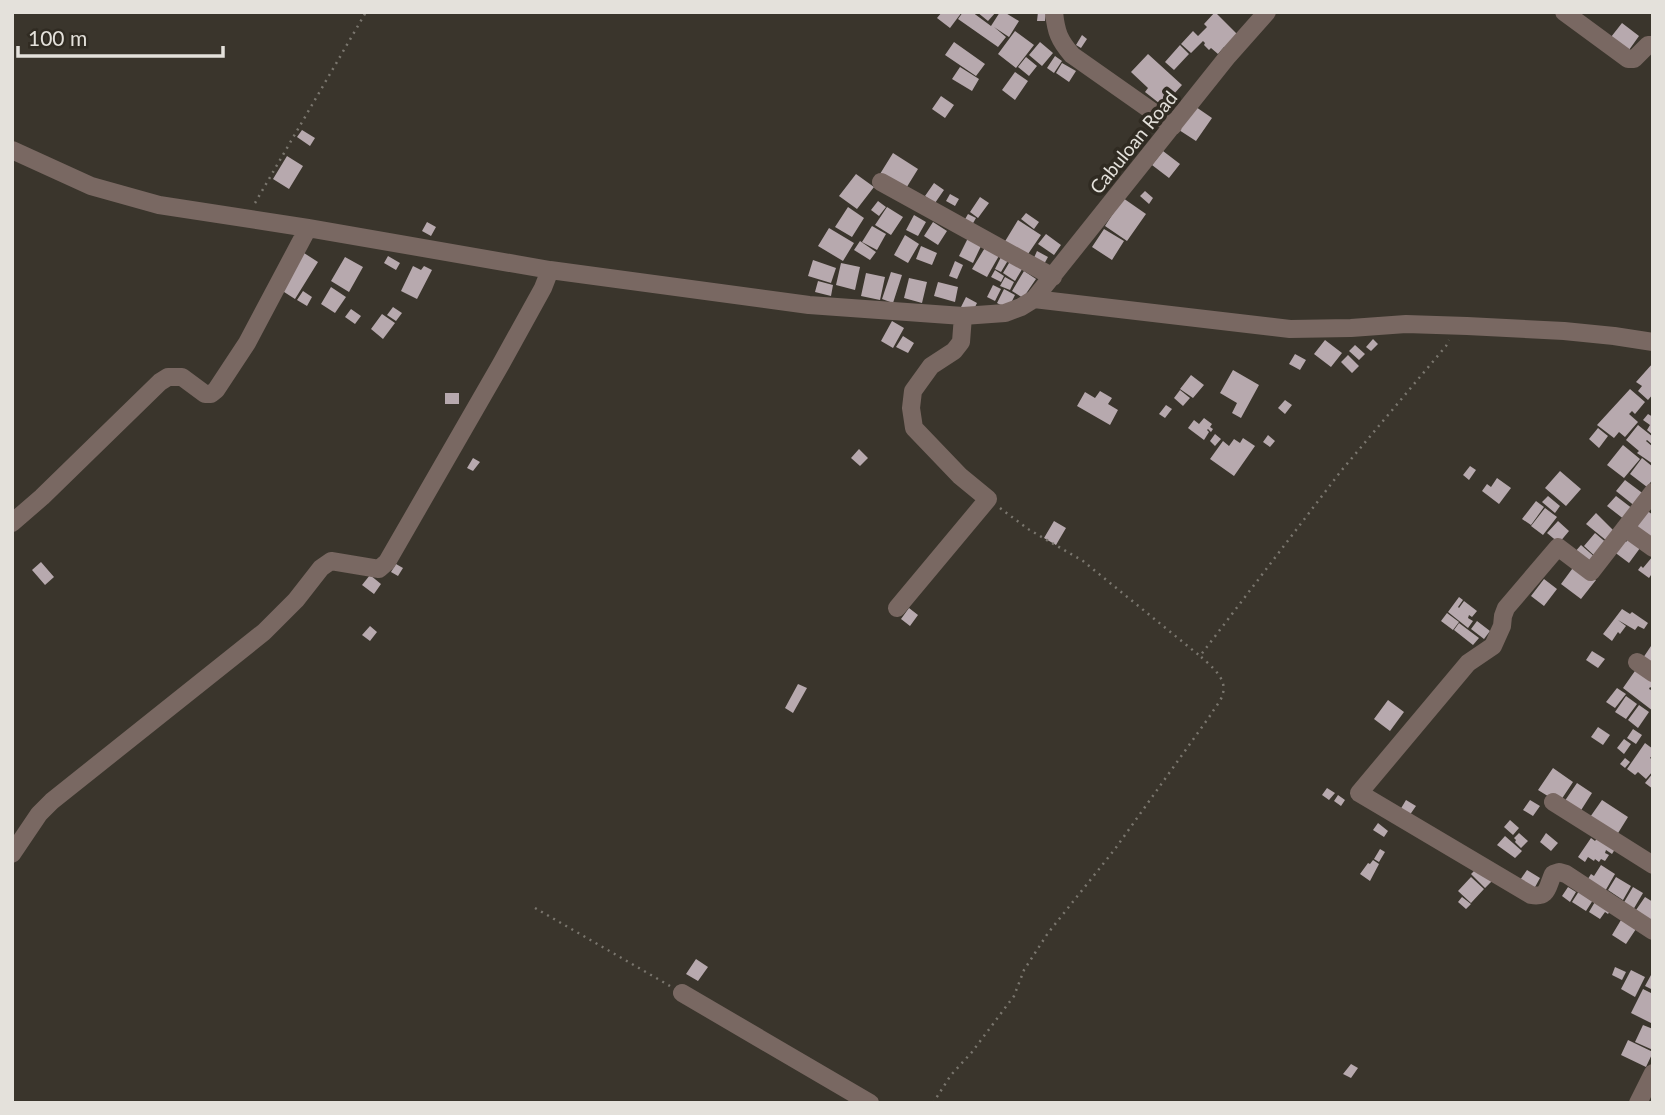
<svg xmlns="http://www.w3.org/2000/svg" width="1665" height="1115" font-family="Lato,sans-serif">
	<rect width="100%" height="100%" fill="#3a352c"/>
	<path fill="#b7a9ae" d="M 942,12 L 962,12 L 950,28 L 937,18 Z
		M 963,12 L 972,12 L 991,26 L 1000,12 L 1004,12 L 1019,21 L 1009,37 L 994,27 L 1006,37 L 998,47 L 958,19 Z
		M 977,12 L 996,12 L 988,21 Z
		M 1038,12 L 1046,12 L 1045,21 L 1037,21 Z
		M 1215,12 L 1237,34 L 1228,50 L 1224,47 L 1218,54 L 1211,48 L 1209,50 L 1204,45 L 1205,43 L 1203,41 L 1191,53 L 1181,44 L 1193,31 L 1198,36 L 1207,27 L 1204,24 Z
		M 1622,23 L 1639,36 L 1629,50 L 1611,37 Z
		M 1015,31 L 1034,45 L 1016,68 L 998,54 Z
		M 1082,35 L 1087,39 L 1081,48 L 1076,45 Z
		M 954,42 L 985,64 L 976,76 L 945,55 Z
		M 1040,42 L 1053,53 L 1042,66 L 1029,55 Z
		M 1180,45 L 1189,54 L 1174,70 L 1165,62 Z
		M 1148,54 L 1182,85 L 1173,95 L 1178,99 L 1173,106 L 1168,102 L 1164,107 L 1145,92 L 1148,88 L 1131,72 Z
		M 1055,56 L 1062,61 L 1054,73 L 1047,68 Z
		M 1026,57 L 1037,66 L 1029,76 L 1018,67 Z
		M 1062,63 L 1076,71 L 1069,82 L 1056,73 Z
		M 960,67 L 979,79 L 972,91 L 952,79 Z
		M 1015,72 L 1028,81 L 1015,100 L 1002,90 Z
		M 941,96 L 954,105 L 945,118 L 932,109 Z
		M 1196,107 L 1212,118 L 1196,141 L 1179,130 Z
		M 302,130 L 315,138 L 310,146 L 297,137 Z
		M 1163,151 L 1180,164 L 1169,178 L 1152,165 Z
		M 893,153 L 918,169 L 905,190 L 880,174 Z
		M 287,156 L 303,166 L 289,189 L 273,179 Z
		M 856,174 L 874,187 L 857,209 L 839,196 Z
		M 934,183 L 944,190 L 935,203 L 925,196 Z
		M 1145,191 L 1153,198 L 1149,204 L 1140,196 Z
		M 950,194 L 959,199 L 955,206 L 946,201 Z
		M 980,197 L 989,203 L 978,218 L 970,212 Z
		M 1123,198 L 1146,214 L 1127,241 L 1105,226 Z
		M 878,201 L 886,207 L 879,216 L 871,210 Z
		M 848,207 L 864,218 L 852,237 L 835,227 Z
		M 887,207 L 903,217 L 891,235 L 875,225 Z
		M 1026,213 L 1039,222 L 1034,229 L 1021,219 Z
		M 968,214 L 976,218 L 972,225 L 964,221 Z
		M 914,215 L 926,222 L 918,236 L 906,230 Z
		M 1018,220 L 1041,235 L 1026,257 L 1004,243 Z
		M 427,222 L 436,227 L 431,236 L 422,231 Z
		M 933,222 L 947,231 L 938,245 L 924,236 Z
		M 872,226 L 886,234 L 877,250 L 862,242 Z
		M 829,228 L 854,243 L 843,261 L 818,246 Z
		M 1104,229 L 1124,241 L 1112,260 L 1092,247 Z
		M 1046,234 L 1061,245 L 1054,255 L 1038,244 Z
		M 905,235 L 919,244 L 908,263 L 894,255 Z
		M 968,238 L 982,244 L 973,263 L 959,256 Z
		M 860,241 L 876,252 L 870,260 L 854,250 Z
		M 921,246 L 937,253 L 932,265 L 916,259 Z
		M 986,246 L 1000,254 L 992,268 L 988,266 L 992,268 L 987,277 L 972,269 Z
		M 1037,251 L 1048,257 L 1043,266 L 1033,260 Z
		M 304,253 L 318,262 L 295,299 L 281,290 Z
		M 1003,253 L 1010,257 L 1001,272 L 995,269 Z
		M 388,256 L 400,263 L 396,270 L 384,263 Z
		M 345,257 L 363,267 L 349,292 L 331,281 Z
		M 1012,258 L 1024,266 L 1015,281 L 1003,273 Z
		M 813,260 L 836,268 L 831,283 L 808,276 Z
		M 955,261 L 963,265 L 957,279 L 949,276 Z
		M 841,263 L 860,267 L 855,290 L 836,285 Z
		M 413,266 L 421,270 L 424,266 L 432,270 L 417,299 L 401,291 Z
		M 995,270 L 1004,276 L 1001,282 L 991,277 Z
		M 1024,271 L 1036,279 L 1023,298 L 1012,291 Z
		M 891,272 L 902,275 L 893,303 L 882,299 Z
		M 866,273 L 885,277 L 880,300 L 861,296 Z
		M 1005,277 L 1014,282 L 1010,290 L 1000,286 Z
		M 909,278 L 927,282 L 922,303 L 904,298 Z
		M 818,281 L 833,285 L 831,296 L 815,292 Z
		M 938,282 L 958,287 L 955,302 L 934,296 Z
		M 993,285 L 1001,289 L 995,301 L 987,297 Z
		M 331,287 L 346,297 L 335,313 L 321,304 Z
		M 1004,289 L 1015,295 L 1008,309 L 997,303 Z
		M 303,291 L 312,297 L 307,306 L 297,300 Z
		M 966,297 L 977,303 L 972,313 L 961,307 Z
		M 393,307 L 402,313 L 396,321 L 387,315 Z
		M 351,309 L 361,316 L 355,324 L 345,317 Z
		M 382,314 L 395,323 L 383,339 L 371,329 Z
		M 892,321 L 904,328 L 893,348 L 881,341 Z
		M 903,336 L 914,343 L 908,353 L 896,347 Z
		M 1373,339 L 1378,344 L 1371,351 L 1366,347 Z
		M 1325,340 L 1342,353 L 1331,367 L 1314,354 Z
		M 1355,345 L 1365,354 L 1359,360 L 1349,351 Z
		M 1295,354 L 1306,360 L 1300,370 L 1289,364 Z
		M 1348,355 L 1359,366 L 1352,373 L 1341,362 Z
		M 1653,363 L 1653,394 L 1648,400 L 1638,391 L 1642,386 L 1636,382 Z
		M 1233,370 L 1259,385 L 1241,418 L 1232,413 L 1237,403 L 1220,393 Z
		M 1191,375 L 1204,385 L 1193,398 L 1180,389 Z
		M 1630,389 L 1645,402 L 1635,414 L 1632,411 L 1629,414 L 1638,422 L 1625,437 L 1619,432 L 1614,438 L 1597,425 Z
		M 1180,390 L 1190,398 L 1183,406 L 1174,398 Z
		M 1100,391 L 1112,398 L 1108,404 L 1118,410 L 1110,425 L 1077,406 L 1085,392 L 1095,398 Z
		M 445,393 L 459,393 L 459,404 L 445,404 Z
		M 1285,400 L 1292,405 L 1285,414 L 1278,408 Z
		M 1166,405 L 1172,409 L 1165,418 L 1159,414 Z
		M 1648,414 L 1653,417 L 1651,423 L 1653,422 L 1653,435 L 1647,430 L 1650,425 L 1643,420 Z
		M 1204,418 L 1212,424 L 1210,427 L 1213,429 L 1211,432 L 1208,429 L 1207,430 L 1209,432 L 1204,440 L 1188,428 L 1194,420 L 1199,424 Z
		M 1638,425 L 1653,437 L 1653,445 L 1647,440 L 1646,441 L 1653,447 L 1653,464 L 1637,453 L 1639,451 L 1626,440 Z
		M 1598,428 L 1608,436 L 1599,448 L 1589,439 Z
		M 1215,434 L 1221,439 L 1215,446 L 1210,441 Z
		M 1268,435 L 1275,441 L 1270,447 L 1263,442 Z
		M 1243,438 L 1255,446 L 1234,476 L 1210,459 L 1223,441 L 1229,446 L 1234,439 L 1240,443 Z
		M 1623,445 L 1640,459 L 1624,478 L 1607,465 Z
		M 859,449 L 868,458 L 860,466 L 851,458 Z
		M 473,458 L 480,462 L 473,471 L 467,468 Z
		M 1642,458 L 1653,467 L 1653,479 L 1647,487 L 1630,474 Z
		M 1470,466 L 1476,470 L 1469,480 L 1463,475 Z
		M 1560,471 L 1581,489 L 1566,506 L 1545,488 Z
		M 1497,478 L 1511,488 L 1499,504 L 1482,491 L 1487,484 L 1491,487 Z
		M 1625,480 L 1645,495 L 1636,507 L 1616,491 Z
		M 1548,496 L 1560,506 L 1555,513 L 1542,502 Z
		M 1616,496 L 1633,509 L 1625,520 L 1607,506 Z
		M 1536,501 L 1544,507 L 1531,525 L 1522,519 Z
		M 1642,507 L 1653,515 L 1653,538 L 1633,530 Z
		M 1545,508 L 1557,517 L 1543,535 L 1531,526 Z
		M 1596,513 L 1615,532 L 1607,541 L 1586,524 Z
		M 1054,521 L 1066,528 L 1056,545 L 1044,538 Z
		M 1558,521 L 1569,531 L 1559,543 L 1547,533 Z
		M 1595,533 L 1609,545 L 1597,558 L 1584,546 Z
		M 1632,535 L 1643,544 L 1629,563 L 1613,551 L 1622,539 L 1626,542 Z
		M 1581,545 L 1597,559 L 1590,567 L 1574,553 Z
		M 1653,556 L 1653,576 L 1651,575 L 1649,578 L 1638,570 L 1641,566 L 1643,568 Z
		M 41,562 L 54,577 L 45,585 L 32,570 Z
		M 396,564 L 403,568 L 398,576 L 391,572 Z
		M 1575,565 L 1596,580 L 1581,599 L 1561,584 Z
		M 370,575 L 381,584 L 374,594 L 362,585 Z
		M 1544,579 L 1557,589 L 1544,606 L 1531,596 Z
		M 1459,597 L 1463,600 L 1458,607 L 1459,608 L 1464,601 L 1477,611 L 1472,617 L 1469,615 L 1468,618 L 1473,621 L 1468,628 L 1448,612 Z
		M 909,608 L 918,615 L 910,626 L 901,619 Z
		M 1622,609 L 1630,614 L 1632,612 L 1648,623 L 1644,629 L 1638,626 L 1635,630 L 1618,620 L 1626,626 L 1620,634 L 1618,632 L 1612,641 L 1603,634 Z
		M 1447,613 L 1459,622 L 1453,630 L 1441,621 Z
		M 1477,621 L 1490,631 L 1484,639 L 1471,629 Z
		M 1459,623 L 1479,638 L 1473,645 L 1454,630 Z
		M 370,626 L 377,632 L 370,641 L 362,635 Z
		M 1651,646 L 1653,647 L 1653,664 L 1643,658 Z
		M 1592,651 L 1605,659 L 1598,668 L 1586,660 Z
		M 1637,668 L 1653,679 L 1653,689 L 1650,687 L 1649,689 L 1653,691 L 1653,711 L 1623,688 Z
		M 798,684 L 807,688 L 793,713 L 785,708 Z
		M 1617,688 L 1626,694 L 1615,708 L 1606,702 Z
		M 1626,696 L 1637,704 L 1626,719 L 1615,712 Z
		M 1388,700 L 1404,712 L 1390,731 L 1374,719 Z
		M 1639,705 L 1649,712 L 1638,728 L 1628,720 Z
		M 1598,727 L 1610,735 L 1603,745 L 1591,737 Z
		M 1633,729 L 1642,735 L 1636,744 L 1627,738 Z
		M 1624,739 L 1631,744 L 1624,754 L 1617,748 Z
		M 1645,743 L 1653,749 L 1653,754 L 1650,758 L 1653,760 L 1653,771 L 1646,779 L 1638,772 L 1635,775 L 1627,769 Z
		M 1625,758 L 1630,762 L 1625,768 L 1620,764 Z
		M 1553,768 L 1573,782 L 1559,803 L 1538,790 Z
		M 1653,773 L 1653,789 L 1645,783 Z
		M 1577,783 L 1592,793 L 1578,815 L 1562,805 Z
		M 1327,788 L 1335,793 L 1329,800 L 1322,795 Z
		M 1338,795 L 1345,800 L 1341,806 L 1334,801 Z
		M 1406,800 L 1416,806 L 1409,816 L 1400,810 Z
		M 1530,800 L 1540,806 L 1533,816 L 1523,810 Z
		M 1602,800 L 1628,817 L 1615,838 L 1588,820 Z
		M 1510,820 L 1519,828 L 1513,835 L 1504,827 Z
		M 1378,823 L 1388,831 L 1384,837 L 1373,830 Z
		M 1519,833 L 1528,841 L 1521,848 L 1515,842 L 1516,840 L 1514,838 Z
		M 1546,833 L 1558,843 L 1551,851 L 1540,842 Z
		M 1505,836 L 1522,851 L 1515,858 L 1497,845 Z
		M 1598,837 L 1617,846 L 1612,854 L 1606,850 L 1605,853 L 1609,855 L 1605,861 L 1601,859 L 1599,862 L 1595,859 L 1594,861 L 1588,857 L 1585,862 L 1578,857 L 1591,838 L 1595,841 Z
		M 1380,849 L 1385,852 L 1379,862 L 1374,859 Z
		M 1373,860 L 1379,864 L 1370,881 L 1360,874 L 1368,863 L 1370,864 Z
		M 1601,865 L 1615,874 L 1604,893 L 1586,882 L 1591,874 L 1594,876 Z
		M 1477,868 L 1492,881 L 1485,888 L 1471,874 Z
		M 1527,870 L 1540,878 L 1534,889 L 1520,880 Z
		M 1471,877 L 1484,889 L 1471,903 L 1458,891 Z
		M 1616,877 L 1631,886 L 1623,900 L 1608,890 Z
		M 1568,887 L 1576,892 L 1570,902 L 1562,896 Z
		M 1633,887 L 1643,893 L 1633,910 L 1623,904 Z
		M 1581,888 L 1595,897 L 1586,911 L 1572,902 Z
		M 1462,897 L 1471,904 L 1466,909 L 1458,902 Z
		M 1645,897 L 1653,902 L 1653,924 L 1636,910 Z
		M 1596,900 L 1612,908 L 1608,914 L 1605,912 L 1600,919 L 1589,912 Z
		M 1621,920 L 1636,929 L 1626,944 L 1612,935 Z
		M 696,959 L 708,967 L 698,981 L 686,974 Z
		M 1615,967 L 1626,972 L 1622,980 L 1612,975 Z
		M 1631,970 L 1645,977 L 1635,997 L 1621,989 Z
		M 1651,975 L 1653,976 L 1653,990 L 1645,986 Z
		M 1643,989 L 1653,994 L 1653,1024 L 1631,1013 Z
		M 1643,1025 L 1653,1029 L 1653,1050 L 1635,1042 Z
		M 1628,1040 L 1653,1052 L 1646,1067 L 1621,1055 Z
		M 1351,1064 L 1358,1068 L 1351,1078 L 1343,1074 Z"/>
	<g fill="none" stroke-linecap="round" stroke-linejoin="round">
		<path stroke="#7a766e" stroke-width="2.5" stroke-dasharray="2 5" stroke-linecap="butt" d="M 255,203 L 366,12
			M 1000,508 L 1028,529 L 1083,561 L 1200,656
			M 535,908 L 670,986
			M 933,1103 L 951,1075 L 972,1052 L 1014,996 L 1024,970 L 1048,933 L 1115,849 L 1212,713 C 1215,707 1222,700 1223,693 C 1227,678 1210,665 1200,656 L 1341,471 L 1446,346 L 1449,340"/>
		<path stroke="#796862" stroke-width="18" d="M 1054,12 C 1056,32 1059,40 1072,55 L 1173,126
			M 1564,12 L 1628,59 L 1634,59 L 1648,45 L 1653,45
			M 12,150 L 91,186 L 159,205 L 308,228 L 550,270 L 809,305 L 963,316 L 1005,313 L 1021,307 L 1034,299 L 1290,329 L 1351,328 L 1406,324 L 1467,326 L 1564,331 L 1614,336 L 1653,342
			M 881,182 L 1053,277
			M 1034,299 L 1228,56 L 1267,12
			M 1653,492 L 1591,572 L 1558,547 L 1506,608 L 1503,616 L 1502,626 L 1493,646 L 1468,663 L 1359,793 L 1531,895 C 1548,898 1547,888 1553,874 L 1559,872 L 1566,874 L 1653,931
			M 12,523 L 42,497 L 160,382 L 168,377 L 182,377 L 205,394 L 211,394 L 216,390 L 247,343 L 308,228
			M 1625,528 L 1653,548
			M 897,608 L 988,499 L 960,476 L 914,428 L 911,408 L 913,391 L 931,366 L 954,351 L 961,342 L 963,316
			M 1637,662 L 1653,673
			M 1553,802 L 1653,865
			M 12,854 L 39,814 L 52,801 L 264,632 L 296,600 L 321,568 L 331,561 L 379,569 L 387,562 L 501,364 L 543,288 L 550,270
			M 682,993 L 870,1103
			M 1638,1103 L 1653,1073"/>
	</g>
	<g text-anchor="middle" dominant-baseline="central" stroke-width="7" stroke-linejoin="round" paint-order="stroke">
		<g font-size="19" fill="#e4e1db" stroke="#302b22">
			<text transform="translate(1133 142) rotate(-51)">Cabuloan Road</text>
		</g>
	</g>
	<rect width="1665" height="1115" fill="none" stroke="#e4e1db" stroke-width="28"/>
	<path d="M18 46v10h205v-10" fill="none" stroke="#e4e1db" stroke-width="3.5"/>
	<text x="28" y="46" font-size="21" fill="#e4e1db" stroke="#302b22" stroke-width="5" paint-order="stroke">100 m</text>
</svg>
